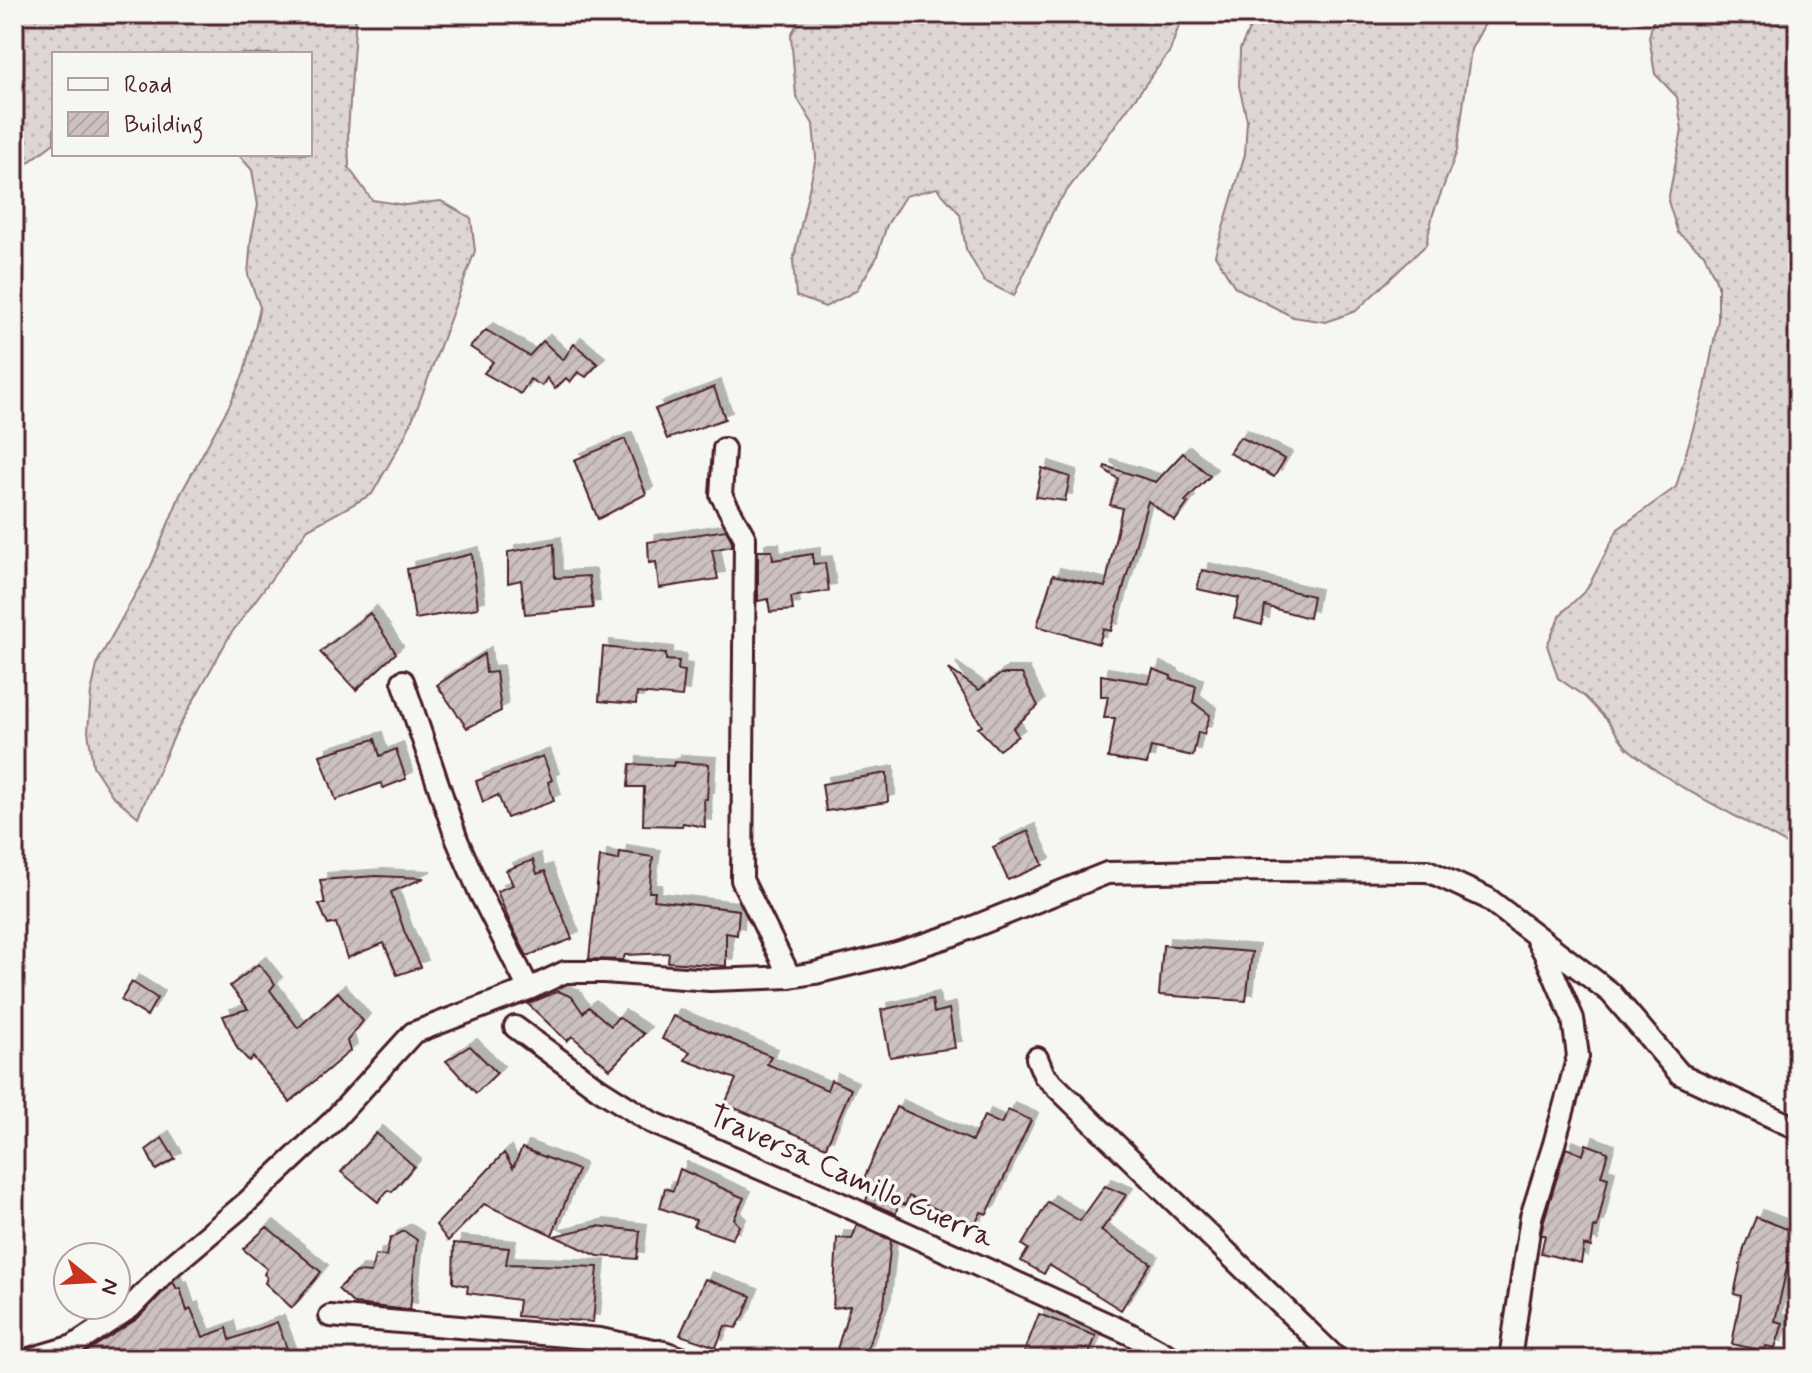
<svg xmlns="http://www.w3.org/2000/svg" width="1812" height="1373" font-family="Mynerve,sans-serif">
	<defs>
		<pattern id="grass-dots" width="8" height="8" patternUnits="userSpaceOnUse" patternTransform="scale(2)"><rect width="8" height="8" fill="#ddd6d5"/><path d="M2 2h.1M6 6h.1" fill="none" stroke="#bfb7b7" stroke-width="1.8" stroke-linecap="round"/></pattern>
		<pattern id="building-hatch" width="6" height="6" patternUnits="userSpaceOnUse" patternTransform="scale(2)"><rect width="6" height="6" fill="#ccc1c0"/><path d="M-1 1l2-2M0 6l6-6M5 7l2-2" fill="none" stroke="#b1a5a5"/></pattern>
		<filter id="shadow"><feDropShadow dx="7" dy="-7" stdDeviation="0" flood-color="#0004"/></filter>
	</defs>
	<rect width="100%" height="100%" fill="#f6f6f2"/>
	<filter id="ink" filterUnits="userSpaceOnUse"><feTurbulence type="fractalNoise" baseFrequency=".0125" numOctaves="2"/><feDisplacementMap in="SourceGraphic" scale="16" xChannelSelector="R" yChannelSelector="G"/><feConvolveMatrix kernelMatrix="1 2 1 2 8 2 1 2 1" color-interpolation-filters="sRGB"/></filter>
	<g filter="url(#ink)">
		<path fill="url(#grass-dots)" stroke="#947a80" stroke-width="2" d="M 14,14 L 356,14 L 348,132 L 349,168 L 372,200 L 405,205 L 441,201 L 471,218 L 475,251 L 418,406 L 405,436 L 372,494 L 308,529 L 230,635 L 176,732 L 138,817 L 112,795 L 93,766 L 88,731 L 91,693 L 98,661 L 151,566 L 180,495 L 230,404 L 244,373 L 260,307 L 248,275 L 251,239 L 258,205 L 252,170 L 238,154 L 310,154 L 310,54 L 54,54 L 54,143 L 21,168 L 14,184 Z
			M 802,14 L 1183,14 L 1170,51 L 1055,207 L 1014,296 L 984,281 L 966,249 L 960,214 L 937,188 L 905,196 L 887,225 L 876,259 L 856,291 L 825,307 L 796,296 L 793,261 L 816,158 L 813,124 L 796,96 L 791,35 Z
			M 1258,14 L 1494,14 L 1487,20 L 1471,49 L 1457,151 L 1433,214 L 1426,245 L 1356,311 L 1326,322 L 1293,317 L 1235,287 L 1215,255 L 1245,154 L 1247,120 L 1239,86 L 1240,49 L 1254,19 Z
			M 1655,14 L 1798,14 L 1798,845 L 1788,845 L 1685,789 L 1657,771 L 1627,748 L 1607,720 L 1585,697 L 1558,678 L 1547,645 L 1561,614 L 1587,589 L 1618,529 L 1676,487 L 1705,388 L 1718,320 L 1718,285 L 1704,254 L 1678,233 L 1668,201 L 1682,130 L 1677,97 L 1655,74 L 1649,37 Z"/>
		<path fill="url(#building-hatch)" stroke="#4a1f2b" stroke-width="2" filter="url(#shadow)" d="M 486,330 L 529,356 L 543,341 L 563,360 L 574,344 L 598,364 L 586,377 L 578,372 L 570,382 L 566,378 L 555,389 L 547,378 L 542,386 L 530,379 L 521,394 L 484,373 L 493,362 L 470,347 Z
			M 714,387 L 725,419 L 667,439 L 655,409 Z
			M 1240,437 L 1285,459 L 1274,477 L 1229,453 Z
			M 625,439 L 646,494 L 598,519 L 574,460 Z
			M 1183,453 L 1210,476 L 1185,501 L 1188,503 L 1175,521 L 1148,501 L 1111,631 L 1103,629 L 1099,644 L 1037,626 L 1053,575 L 1105,587 L 1122,508 L 1110,505 L 1118,479 L 1104,469 L 1105,466 L 1156,482 Z
			M 1042,468 L 1070,477 L 1065,501 L 1036,497 Z
			M 726,530 L 732,541 L 732,546 L 712,550 L 718,579 L 659,588 L 656,562 L 649,563 L 648,542 Z
			M 554,544 L 555,578 L 589,576 L 593,608 L 525,614 L 521,580 L 508,583 L 508,552 Z
			M 758,551 L 772,551 L 773,560 L 813,554 L 813,564 L 825,563 L 829,591 L 791,597 L 793,610 L 770,612 L 768,599 L 758,601 Z
			M 472,554 L 478,608 L 415,619 L 407,569 Z
			M 1202,570 L 1313,596 L 1309,618 L 1265,606 L 1262,625 L 1234,618 L 1239,598 L 1197,589 Z
			M 370,613 L 396,653 L 356,690 L 320,652 Z
			M 603,647 L 666,654 L 666,660 L 679,661 L 678,670 L 685,671 L 682,697 L 637,693 L 636,704 L 599,701 Z
			M 484,654 L 486,673 L 496,672 L 501,711 L 467,728 L 437,685 Z
			M 949,669 L 979,690 L 1001,674 L 1022,674 L 1038,706 L 1013,728 L 1018,736 L 999,750 L 978,728 L 982,726 Z
			M 1153,669 L 1171,676 L 1171,679 L 1196,686 L 1193,702 L 1210,715 L 1204,734 L 1198,732 L 1193,756 L 1151,747 L 1147,764 L 1108,758 L 1115,718 L 1104,718 L 1108,696 L 1101,696 L 1101,675 L 1149,683 Z
			M 375,739 L 380,756 L 396,749 L 406,779 L 383,788 L 381,783 L 336,800 L 320,755 Z
			M 543,756 L 552,780 L 548,782 L 554,801 L 507,818 L 498,795 L 483,802 L 476,781 Z
			M 674,762 L 709,764 L 707,799 L 704,799 L 705,827 L 683,823 L 682,826 L 643,825 L 644,787 L 628,787 L 630,764 L 673,766 Z
			M 887,773 L 888,802 L 826,811 L 822,784 Z
			M 1028,831 L 1043,865 L 1008,880 L 993,847 Z
			M 620,852 L 653,857 L 649,892 L 655,892 L 654,900 L 739,910 L 737,935 L 726,933 L 726,966 L 668,962 L 669,953 L 625,955 L 623,960 L 589,959 L 600,857 L 619,860 Z
			M 533,860 L 537,874 L 545,871 L 572,939 L 527,956 L 510,923 L 497,891 L 513,885 L 506,870 Z
			M 376,876 L 424,878 L 391,892 L 405,933 L 421,967 L 397,975 L 384,943 L 347,958 L 336,923 L 328,925 L 319,904 L 325,904 L 320,880 Z
			M 1163,945 L 1252,952 L 1246,1001 L 1159,995 Z
			M 259,964 L 275,984 L 270,990 L 298,1028 L 338,992 L 363,1021 L 347,1041 L 350,1051 L 290,1102 L 253,1057 L 249,1061 L 237,1048 L 223,1016 L 248,1009 L 230,986 Z
			M 132,982 L 157,998 L 147,1016 L 121,1000 Z
			M 558,991 L 572,997 L 583,1013 L 589,1007 L 611,1026 L 618,1017 L 644,1034 L 610,1069 L 572,1036 L 567,1041 L 528,1004 Z
			M 932,999 L 934,1013 L 949,1009 L 955,1048 L 890,1057 L 881,1010 Z
			M 673,1016 L 771,1056 L 767,1064 L 827,1090 L 831,1080 L 851,1089 L 826,1147 L 725,1104 L 736,1079 L 685,1060 L 690,1052 L 662,1039 Z
			M 470,1046 L 497,1073 L 476,1093 L 446,1061 Z
			M 896,1107 L 972,1141 L 984,1116 L 1001,1124 L 1008,1110 L 1031,1120 L 987,1214 L 981,1212 L 974,1227 L 909,1196 L 905,1205 L 898,1201 L 896,1214 L 866,1201 L 870,1189 L 861,1185 Z
			M 376,1133 L 414,1166 L 392,1192 L 388,1190 L 378,1202 L 341,1172 Z
			M 162,1138 L 175,1159 L 156,1170 L 146,1150 Z
			M 1586,1144 L 1608,1152 L 1601,1176 L 1608,1178 L 1597,1228 L 1594,1227 L 1591,1247 L 1584,1245 L 1581,1263 L 1541,1253 L 1545,1235 L 1541,1235 L 1544,1220 L 1566,1148 L 1583,1155 Z
			M 522,1148 L 578,1170 L 552,1235 L 484,1204 L 448,1241 L 436,1225 L 504,1153 L 513,1168 Z
			M 680,1169 L 744,1198 L 734,1219 L 739,1226 L 732,1239 L 693,1226 L 696,1220 L 660,1208 L 665,1188 L 673,1191 Z
			M 1105,1186 L 1126,1195 L 1101,1231 L 1151,1263 L 1121,1310 L 1049,1265 L 1044,1274 L 1021,1261 L 1028,1249 L 1022,1245 L 1048,1202 L 1080,1221 Z
			M 1756,1217 L 1795,1232 L 1775,1321 L 1783,1323 L 1775,1348 L 1766,1346 L 1764,1351 L 1732,1344 L 1741,1296 L 1734,1294 L 1744,1248 Z
			M 857,1225 L 891,1240 L 884,1305 L 866,1351 L 852,1359 L 834,1359 L 850,1306 L 833,1308 L 837,1238 L 852,1239 Z
			M 597,1226 L 640,1231 L 637,1259 L 598,1256 L 554,1236 Z
			M 267,1227 L 321,1272 L 292,1308 L 265,1283 L 267,1277 L 264,1274 L 267,1269 L 243,1249 Z
			M 404,1231 L 417,1240 L 410,1310 L 354,1304 L 338,1289 L 356,1272 L 371,1273 L 375,1255 L 386,1256 L 390,1239 Z
			M 454,1243 L 509,1248 L 506,1264 L 598,1267 L 593,1322 L 517,1316 L 519,1300 L 467,1293 L 468,1286 L 453,1283 Z
			M 705,1279 L 751,1296 L 744,1315 L 736,1328 L 725,1326 L 716,1347 L 680,1335 Z
			M 173,1282 L 177,1289 L 180,1288 L 187,1311 L 191,1309 L 203,1337 L 227,1328 L 230,1340 L 277,1322 L 291,1359 L 130,1359 L 128,1348 L 106,1359 L 75,1359 L 137,1319 Z
			M 1039,1314 L 1096,1336 L 1087,1359 L 1041,1359 L 1024,1353 Z"/>
		<g fill="none" stroke-linecap="round" stroke-linejoin="round">
			<g stroke="#4a1f2b" stroke-width="26">
				<path id="street" d="M 724,449 L 721,495 L 745,538 L 742,880 L 790,977
					M 403,681 L 457,840 L 480,893 L 529,989
					M 515,1027 L 599,1089 L 651,1122 L 824,1196 L 1130,1334 L 1175,1359
					M 1037,1058 L 1044,1075 L 1337,1359
					M 330,1316 L 600,1339 L 664,1352 L 684,1359
					M 29,1359 L 73,1346 L 130,1308 L 169,1268 L 246,1203 L 332,1122 L 413,1033 L 529,989 L 565,972 L 604,972 L 710,980 L 790,977 L 815,973 L 897,953 L 953,935 L 1107,873 L 1259,870 L 1428,871 L 1487,898 L 1611,993 L 1680,1074 L 1798,1129
					M 1510,1359 L 1531,1217 L 1554,1144 L 1578,1056 L 1573,1019 L 1545,954 L 1537,940"/>
			</g>
			<use href="#street" stroke="#f6f6f2" stroke-width="20"/>
		</g>
	</g>
	<g text-anchor="middle" dominant-baseline="central" stroke-width="7" stroke-linejoin="round" paint-order="stroke">
		<g font-size="30" fill="#4a1f2b" stroke="#f6f6f2">
			<text transform="translate(851 1177) rotate(24)">Traversa Camillo Guerra</text>
		</g>
	</g>
	<rect width="1812" height="1373" fill="none" stroke="#f6f6f2" stroke-width="48"/>
	<rect x="24" y="24" width="1764" height="1325" fill="none" stroke="#4a1f2b" stroke-width="3" filter="url(#ink)"/>
	<rect x="52" y="52" width="260" height="104" fill="#f6f6f2" stroke="#b1a0a2" stroke-width="2"/>
	<rect x="68" y="78" width="40" height="12" fill="#f6f6f2" stroke="#b1a0a2" stroke-width="2"/>
	<text x="124" y="92" font-size="24" fill="#4a1f2b">Road</text>
	<rect x="68" y="112" width="40" height="24" fill="url(#building-hatch)" stroke="#b1a0a2" stroke-width="2"/>
	<text x="124" y="132" font-size="24" fill="#4a1f2b">Building</text>
	<g transform="translate(92 1281) rotate(108)"><circle r="38" fill="#f6f6f2" stroke="#b1a0a2" stroke-width="2"/>
	<path d="M0-6L14 30L0 20L-14 30Z" fill="#c8321e"/>
	<text y="-12" font-size="22" font-weight="bold" text-anchor="middle" fill="#4a1f2b">N</text>
	</g>
</svg>
